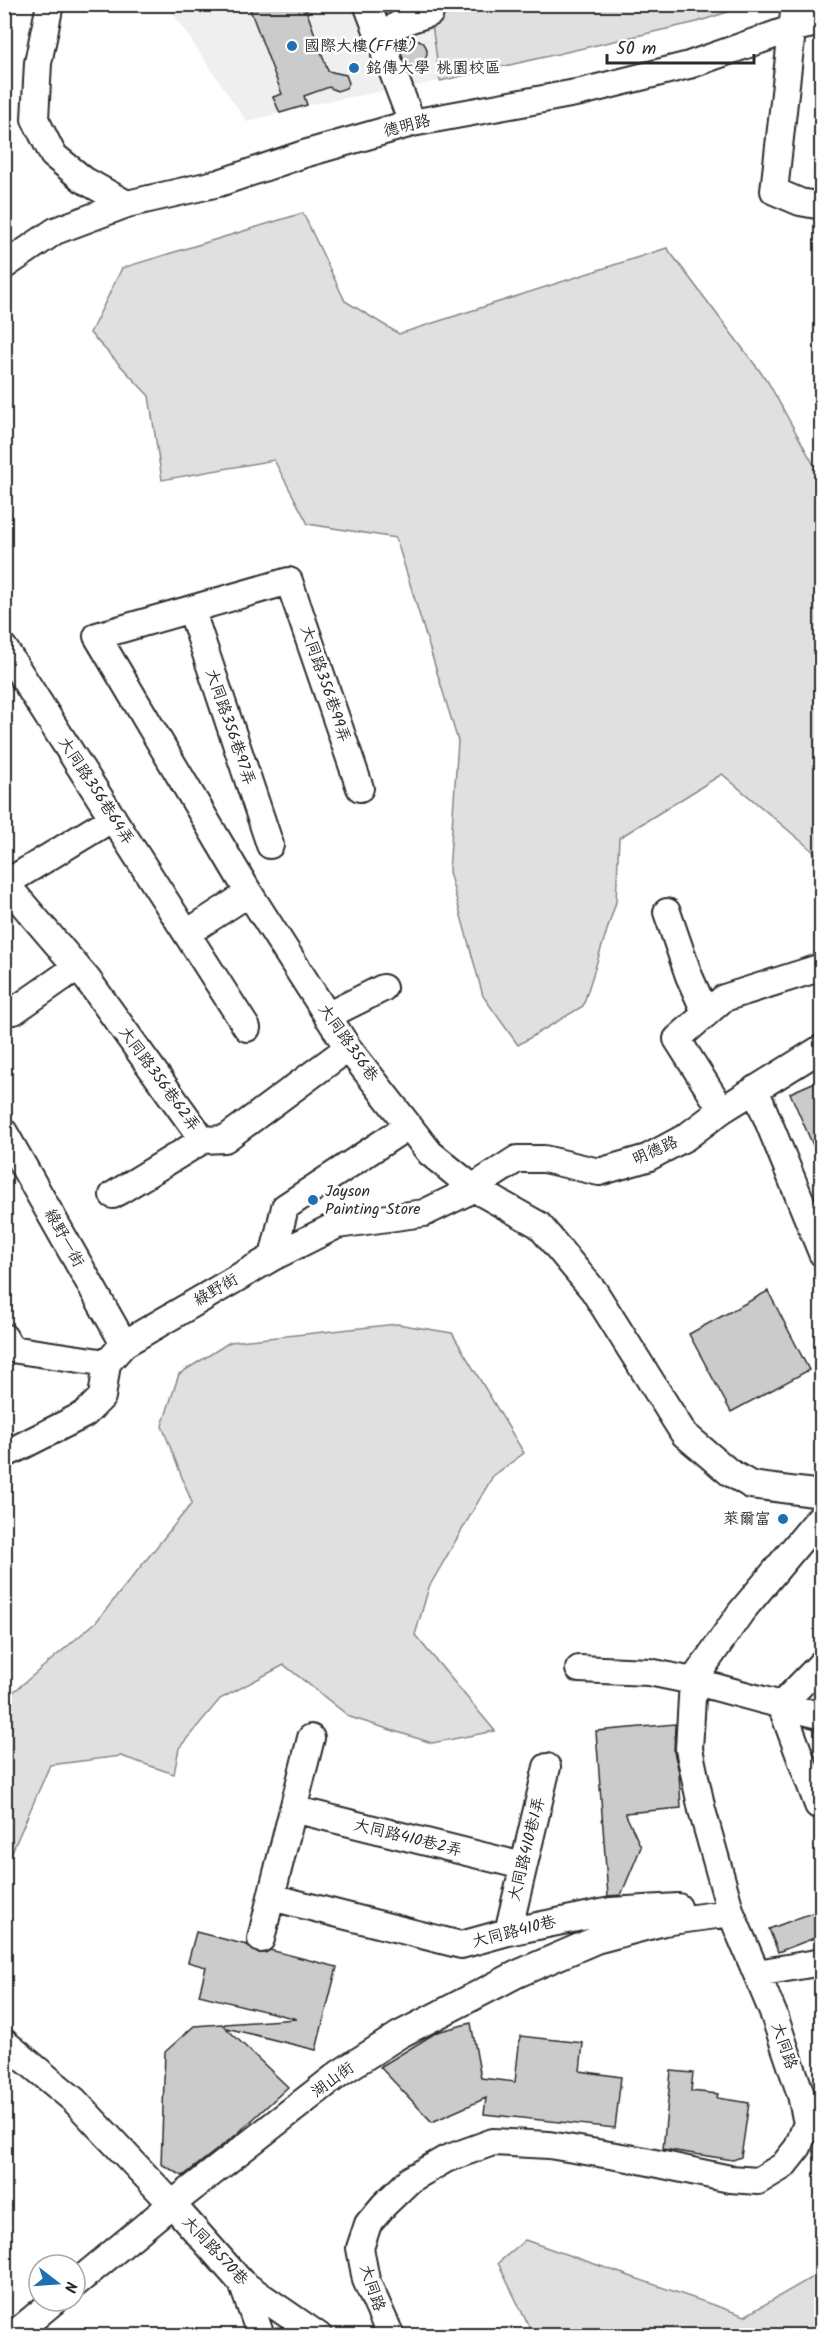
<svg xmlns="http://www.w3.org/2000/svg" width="826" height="2340" font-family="Kalam,'LXGW WenKai TC',sans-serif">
	<rect width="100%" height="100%" fill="#fff"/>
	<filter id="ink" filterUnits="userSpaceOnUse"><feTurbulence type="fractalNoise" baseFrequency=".0167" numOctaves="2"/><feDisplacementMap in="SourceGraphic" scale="12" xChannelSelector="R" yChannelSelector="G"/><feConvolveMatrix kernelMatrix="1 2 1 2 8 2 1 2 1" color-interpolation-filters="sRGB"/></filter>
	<g filter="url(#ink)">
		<path fill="#efefef" d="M 167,5 L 749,5 L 697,22 L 440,81 L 307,105 L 247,122 Z"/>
		<path fill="#e0e0e0" stroke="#868686" stroke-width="1.5" d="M 436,5 L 749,5 L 697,22 L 440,81 L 432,24 Z
			M 303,213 L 345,301 L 399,334 L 667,248 L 768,382 L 821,478 L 821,858 L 722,774 L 619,838 L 616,902 L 583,1006 L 518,1045 L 483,996 L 449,872 L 458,741 L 396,538 L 308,524 L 274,460 L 162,480 L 149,396 L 90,333 L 122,268 Z
			M 397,1324 L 452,1333 L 524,1453 L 493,1476 L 429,1587 L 415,1635 L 495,1731 L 432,1743 L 350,1717 L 284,1665 L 220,1699 L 179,1748 L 174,1774 L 121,1756 L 50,1765 L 5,1868 L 5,1699 L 96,1622 L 192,1503 L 162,1426 L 179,1374 L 230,1342 Z
			M 525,2240 L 745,2316 L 821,2272 L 821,2335 L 533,2335 L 498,2263 Z"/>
		<path fill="#cbcbcb" stroke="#2b2b2b" stroke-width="1.5" d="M 248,4 L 304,4 L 328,71 L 346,75 L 349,83 L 346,88 L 337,91 L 329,87 L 304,96 L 307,105 L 280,113 L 273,97 L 282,94 Z
			M401 52a13 13 0 1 1 26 0a13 13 0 1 1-26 0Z
			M 822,1079 L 822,1166 L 790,1093 Z
			M 768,1291 L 809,1370 L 731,1412 L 689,1334 Z
			M 675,1724 L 674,1752 L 679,1772 L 681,1808 L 625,1813 L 641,1847 L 621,1895 L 608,1896 L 596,1731 Z
			M 822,1909 L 822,1935 L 778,1952 L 769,1929 Z
			M 196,1932 L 247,1945 L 257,1953 L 265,1953 L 270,1950 L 337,1967 L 316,2050 L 226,2028 L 288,2087 L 237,2134 L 183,2176 L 161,2164 L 165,2052 L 194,2026 L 222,2024 L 224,2026 L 225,2024 L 297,2019 L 199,1995 L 206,1967 L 188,1962 Z
			M 471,2023 L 481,2078 L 515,2082 L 520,2036 L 583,2043 L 580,2071 L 621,2077 L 615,2128 L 484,2114 L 486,2098 L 432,2122 L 380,2067 L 437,2032 Z
			M 671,2071 L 693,2073 L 691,2091 L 718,2094 L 717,2098 L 749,2103 L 741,2157 L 733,2160 L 663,2149 Z"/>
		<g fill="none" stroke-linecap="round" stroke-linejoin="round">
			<g stroke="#2b2b2b" stroke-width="30">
				<path id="minor" d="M 50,4 L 38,63 L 35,119 L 53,155 L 84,180 L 127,204
					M 367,4 L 412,123
					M 795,4 L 774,191 L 800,202 L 822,206
					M 385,55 C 386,22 403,22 430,13
					M 4,266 L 55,231 L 127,204 L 219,183 L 304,154 L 412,123 L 581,92 L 689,65 L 794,28 L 822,22
					M 191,609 L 270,845
					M 4,648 L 247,1028
					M 360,788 L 289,581 L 97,636 L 249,893 L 348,1048 L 430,1153 L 473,1188 L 539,1225 L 594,1291 L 684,1434 L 729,1472 L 751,1485 L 822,1494
					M 4,882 L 88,980 L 203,1140 L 225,1139 L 348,1048
					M 6,883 L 113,818
					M 667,912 L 689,976 L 706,1014
					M 187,933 L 249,893
					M 14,1011 L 77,967
					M 327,1016 L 383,988
					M 755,1089 L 822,1253
					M 722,1110 L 677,1039 L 724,998 L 819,968 L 822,971
					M 4,1132 L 124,1344
					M 113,1195 L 203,1140
					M 273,1257 L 285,1207 L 408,1126
					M 4,1337 L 11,1349 L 107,1363
					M 4,1455 L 85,1414 L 102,1397 L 107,1363 L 124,1344 L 273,1257 L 337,1225 L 424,1213 L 463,1194 L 517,1159 L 544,1159 L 599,1172 L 647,1158 L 686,1137 L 722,1110 L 822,1048
					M 579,1669 L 649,1672 L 693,1681 L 822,1716
					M 818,1805 L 781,1705 L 822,1663
					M 293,1809 L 523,1866
					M 271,1897 L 311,1738
					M 508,1932 L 547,1767
					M 261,1939 L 271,1897 L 461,1945 L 508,1932 L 611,1911 L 678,1907
					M 757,1973 L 822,1962
					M 4,2042 L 74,2100 L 172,2204 L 340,2073 L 399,2035 L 517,1974 L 596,1940 L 664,1922 L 731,1913
					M 242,2283 L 261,2336
					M 75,2284 L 172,2204 L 242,2283 L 319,2336
					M 12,2336 L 54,2301
					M 391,2336 L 366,2280 L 360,2248 L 368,2224 L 384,2205 L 411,2179 L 446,2159 L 493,2142 L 549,2145 L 640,2160 L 730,2179 L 758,2181 L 783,2166 L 798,2147 L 807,2123 L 801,2095 L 774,2015 L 731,1913 L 702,1810 L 689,1749 L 693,1681 L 741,1612 L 822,1515"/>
			</g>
			<use href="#minor" stroke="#fff" stroke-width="26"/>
		</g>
	</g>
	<g fill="#1f6fb2" stroke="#fff" stroke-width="2">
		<circle cx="292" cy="46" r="6"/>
		<circle cx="354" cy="68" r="6"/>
		<circle cx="313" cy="1200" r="6"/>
		<circle cx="783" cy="1519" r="6"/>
	</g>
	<g text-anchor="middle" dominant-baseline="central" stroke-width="5" stroke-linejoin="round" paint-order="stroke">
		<g font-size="16" fill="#2b2b2b" stroke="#fff" text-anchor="start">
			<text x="304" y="46">國際大樓(FF樓)</text>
			<text x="366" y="68">銘傳大學 桃園校區</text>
			<text x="325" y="1191">Jayson<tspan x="325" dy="18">Painting Store</tspan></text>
			<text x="771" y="1519" text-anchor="end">萊爾富</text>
		</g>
		<g font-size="16" fill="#2b2b2b" stroke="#fff">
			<text transform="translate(407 126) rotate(-14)">德明路</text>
			<text transform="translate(325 684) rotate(71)">大同路356巷99弄</text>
			<text transform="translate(230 727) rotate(71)">大同路356巷97弄</text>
			<text transform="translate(96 791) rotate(57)">大同路356巷64弄</text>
			<text transform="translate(348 1043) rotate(55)">大同路356巷</text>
			<text transform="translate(159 1079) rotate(54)">大同路356巷62弄</text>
			<text transform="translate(655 1151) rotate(-24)">明德路</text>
			<text transform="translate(64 1238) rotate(61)">綠野一街</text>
			<text transform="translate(216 1290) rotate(-30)">綠野街</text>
			<text transform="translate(408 1838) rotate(14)">大同路410巷2弄</text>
			<text transform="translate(527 1849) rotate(-76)">大同路410巷1弄</text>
			<text transform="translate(514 1932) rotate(-14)">大同路410巷</text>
			<text transform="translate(784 2046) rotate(71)">大同路</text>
			<text transform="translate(333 2080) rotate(-36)">湖山街</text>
			<text transform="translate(215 2251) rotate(47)">大同路570巷</text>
			<text transform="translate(372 2288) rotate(72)">大同路</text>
		</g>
	</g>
	<rect width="826" height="2340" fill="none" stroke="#fff" stroke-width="24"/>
	<rect x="12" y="12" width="802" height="2316" fill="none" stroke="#2b2b2b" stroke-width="2" filter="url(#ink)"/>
	<g transform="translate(57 2283) rotate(107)"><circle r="28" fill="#ffffff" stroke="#aaaaaa" stroke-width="1.5"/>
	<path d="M0-4.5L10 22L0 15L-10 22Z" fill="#1f6fb2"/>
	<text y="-9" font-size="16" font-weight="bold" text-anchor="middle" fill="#2b2b2b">N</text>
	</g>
	<path d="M607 54v9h147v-9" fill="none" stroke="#2b2b2b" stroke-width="3"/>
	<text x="616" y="54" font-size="18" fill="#2b2b2b" stroke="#ffffff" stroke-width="4.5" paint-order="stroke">50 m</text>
</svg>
